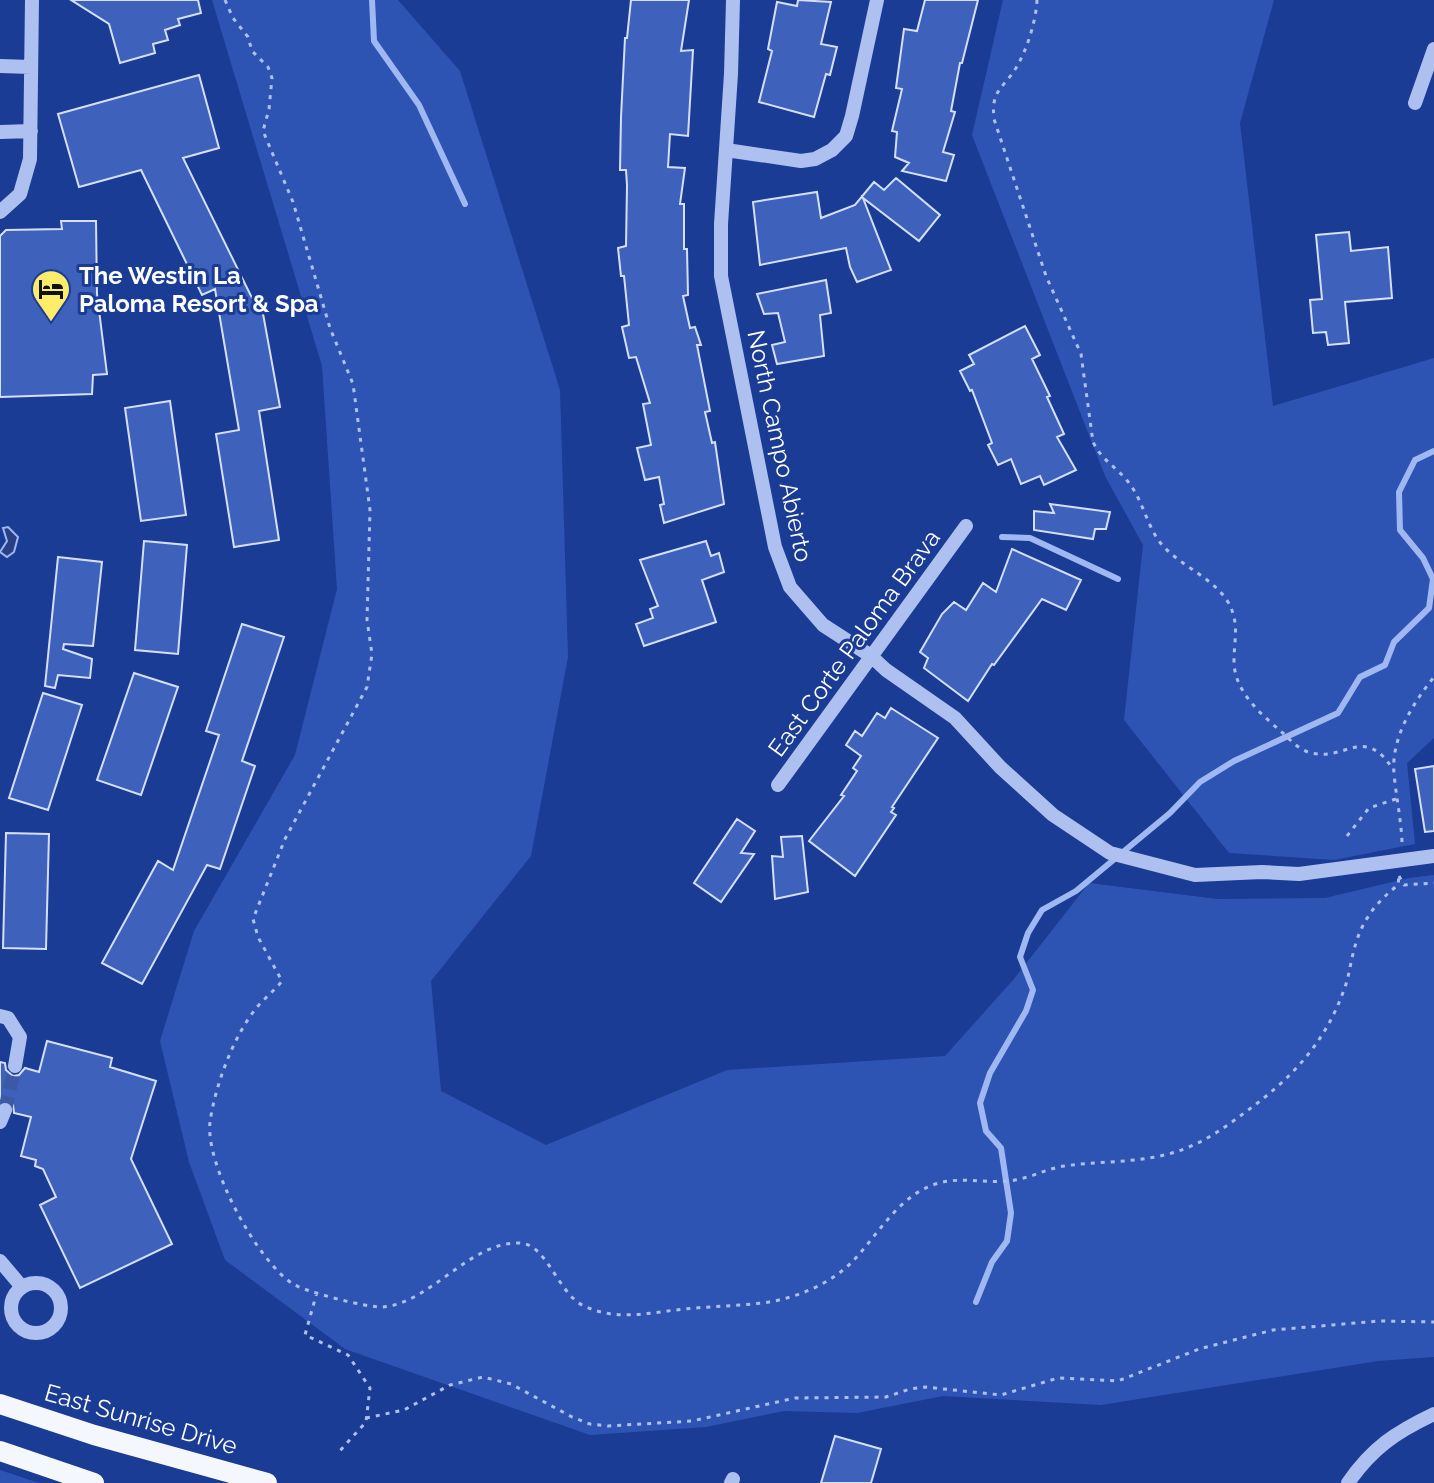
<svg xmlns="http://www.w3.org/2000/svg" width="1434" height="1483" font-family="Raleway,sans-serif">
	<rect width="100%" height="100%" fill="#1a3c95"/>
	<path fill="#2e54b3" d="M 212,0 L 398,0 L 460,71 L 560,390 L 568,657 L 531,856 L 431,981 L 441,1091 L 546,1145 L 727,1070 L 945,1056 L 1013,980 L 1089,883 L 1218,899 L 1325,898 L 1409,878 L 1434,875 L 1434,1357 L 1378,1361 L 1101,1405 L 943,1396 L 857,1413 L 784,1411 L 706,1427 L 590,1435 L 345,1349 L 225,1260 L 189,1162 L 160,1041 L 194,931 L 295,755 L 337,589 L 322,366 Z
		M 1003,0 L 1274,0 L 1240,123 L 1273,406 L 1434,358 L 1434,738 L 1407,763 L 1415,844 L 1334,860 L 1229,853 L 1124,720 L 1143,545 L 1105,476 L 972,135 Z
		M 0,1470 L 36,1482 L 40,1483 L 0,1483 Z"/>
	<path fill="#294184" stroke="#a0b8f2" stroke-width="2" d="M 8,527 L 18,537 L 14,552 L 7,557 L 0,552 L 7,541 L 3,528 Z"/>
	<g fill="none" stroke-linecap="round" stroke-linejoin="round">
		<path stroke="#a0b8f2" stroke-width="6" d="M 372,0 L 374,41 L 419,105 L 465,204
			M 1002,537 L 1030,538 L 1118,579
			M 976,1302 L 992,1262 L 1007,1241 L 1011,1213 L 1001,1148 L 986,1131 L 980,1103 L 990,1073 L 1026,1011 L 1033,990 L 1020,957 L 1028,933 L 1042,910 L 1076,891 L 1170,813 L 1200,782 L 1234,761 L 1338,713 L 1360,677 L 1385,665 L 1394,642 L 1429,608 L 1433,579 L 1423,558 L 1400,530 L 1399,492 L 1415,460 L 1434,451"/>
	</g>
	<path fill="#3e62bb" stroke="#d3dffb" stroke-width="2" d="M 71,0 L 198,0 L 201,13 L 178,19 L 180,25 L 165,30 L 168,40 L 153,44 L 155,53 L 120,63 L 109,24 Z
		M 631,0 L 689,0 L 681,51 L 693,50 L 688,136 L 670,134 L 668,167 L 685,168 L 680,204 L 684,204 L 684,249 L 687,249 L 688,295 L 683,296 L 690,328 L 695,327 L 701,345 L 697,345 L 710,411 L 705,412 L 712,443 L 715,442 L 724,504 L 664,523 L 660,505 L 664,504 L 659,477 L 645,480 L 637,448 L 651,445 L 643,404 L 650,403 L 636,357 L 629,358 L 622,327 L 629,325 L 624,276 L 621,276 L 618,248 L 626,246 L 627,185 L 626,170 L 620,170 L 621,117 L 625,38 L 627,38 Z
		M 798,0 L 831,2 L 821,44 L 837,47 L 830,75 L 826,74 L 814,117 L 759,102 L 772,51 L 768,49 L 777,2 L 797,6 Z
		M 925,0 L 978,0 L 962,63 L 960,63 L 951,111 L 955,112 L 943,152 L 954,155 L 946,181 L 902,171 L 909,163 L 895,157 L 897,132 L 892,131 L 902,89 L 896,88 L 904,29 L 917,31 Z
		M 199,75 L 219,148 L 183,158 L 252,298 L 260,297 L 280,407 L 259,411 L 279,540 L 234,547 L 216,434 L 239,430 L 215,289 L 202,295 L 141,170 L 79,187 L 58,114 Z
		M 896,178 L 940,215 L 919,241 L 863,198 L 891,270 L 857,282 L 850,267 L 846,248 L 760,265 L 753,202 L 817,192 L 821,218 L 855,205 L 874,182 L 884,190 Z
		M 61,221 L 96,221 L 97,294 L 107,374 L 93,375 L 92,394 L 0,397 L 0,236 L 6,230 L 62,229 Z
		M 1349,232 L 1351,251 L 1388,247 L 1392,298 L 1345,302 L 1349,343 L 1328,345 L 1326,332 L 1313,333 L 1310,300 L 1322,299 L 1316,235 Z
		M 826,280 L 831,313 L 820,315 L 824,356 L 777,364 L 772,345 L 785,342 L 778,313 L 764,314 L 757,294 Z
		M 1025,326 L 1040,355 L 1032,359 L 1050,396 L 1047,397 L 1064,434 L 1057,437 L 1076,470 L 1044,485 L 1040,476 L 1021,484 L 1011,459 L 998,465 L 988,445 L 992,443 L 972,390 L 970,391 L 960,371 L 974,364 L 969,355 Z
		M 170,401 L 186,515 L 141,521 L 125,408 Z
		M 1050,504 L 1110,512 L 1106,529 L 1095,529 L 1093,539 L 1034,530 L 1034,511 L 1054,513 Z
		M 144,541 L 187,545 L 178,654 L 135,650 Z
		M 706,541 L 711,556 L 719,553 L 724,572 L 702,580 L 716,622 L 644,646 L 636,624 L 653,618 L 650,609 L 658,606 L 640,560 Z
		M 1012,549 L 1081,580 L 1066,610 L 1042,599 L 994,665 L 992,664 L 968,701 L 924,668 L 928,658 L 920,652 L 942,614 L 954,602 L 966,610 L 983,583 L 996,592 Z
		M 58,557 L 102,562 L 93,646 L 64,644 L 63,649 L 92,659 L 90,678 L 58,675 L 55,688 L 45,686 Z
		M 242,624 L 284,637 L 242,761 L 255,766 L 220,869 L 207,865 L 142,984 L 102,963 L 158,861 L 173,870 L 219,735 L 206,731 Z
		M 134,673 L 178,687 L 141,795 L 97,780 Z
		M 43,693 L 82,705 L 48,810 L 9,798 Z
		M 891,708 L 938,738 L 892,807 L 894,808 L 891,812 L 896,815 L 855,876 L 809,841 L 844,796 L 841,795 L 857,771 L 853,768 L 861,756 L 846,745 L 855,731 L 862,736 L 877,713 L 885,718 Z
		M 1434,766 L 1434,831 L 1425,832 L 1415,769 Z
		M 737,819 L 755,831 L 741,853 L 754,854 L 721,902 L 694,883 Z
		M 6,833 L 49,834 L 46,949 L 3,948 Z
		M 802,836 L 808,892 L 775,899 L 772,856 L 783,857 L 781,837 Z
		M 47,1041 L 112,1058 L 110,1067 L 156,1081 L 131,1159 L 172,1244 L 80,1288 L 40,1205 L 56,1197 L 43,1169 L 35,1166 L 36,1160 L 21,1156 L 31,1117 L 14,1113 L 13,1105 L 10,1101 L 0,1102 L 0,1062 L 5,1063 L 6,1070 L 13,1076 L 19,1075 L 25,1068 L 39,1072 Z
		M 835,1436 L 881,1449 L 871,1483 L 821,1483 Z"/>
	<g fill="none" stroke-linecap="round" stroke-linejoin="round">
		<path stroke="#3c59a5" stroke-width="14" stroke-dasharray="14 7" stroke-linecap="butt" d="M 5,1110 L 15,1066"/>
		<path stroke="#adc0f0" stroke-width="3" stroke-dasharray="4 6" stroke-linecap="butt" d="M 225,0 L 233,18 L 248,37 L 252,51 L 268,67 L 272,78 L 269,109 L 263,131 L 293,202 L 330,328 L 353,384 L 370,510 L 367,620 L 372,654 L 367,687 L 285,839 L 253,919 L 258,937 L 282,981 C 275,990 266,997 258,1006 C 234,1034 215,1086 210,1122 C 205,1165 257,1261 293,1284 C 306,1292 368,1308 383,1307 C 431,1303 470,1241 520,1243 C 547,1244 558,1294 584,1306 C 617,1322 651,1312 685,1309 C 713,1306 741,1306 769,1302 C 799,1297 831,1283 852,1262 C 879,1234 899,1194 939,1183 C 961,1177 984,1183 1007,1181 C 1027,1180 1045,1169 1064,1166 C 1107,1160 1149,1164 1189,1147 C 1208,1139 1224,1128 1240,1116 C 1289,1081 1325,1045 1345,987 C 1349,976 1350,965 1353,954 C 1360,923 1374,904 1398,885 L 1399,876
			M 1037,0 C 1036,21 1027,50 1016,68 C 1002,90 991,90 994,119 L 1046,276 L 1081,354 L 1093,442 C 1102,461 1117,467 1129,483 C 1144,502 1147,529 1164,547 C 1183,567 1213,578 1228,602 C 1240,623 1234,639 1234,661 C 1234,692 1262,715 1284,734 C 1291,741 1299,749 1308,752 C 1345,764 1364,722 1394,771
			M 1347,836 L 1369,808 L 1399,798
			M 1402,842 C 1401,818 1396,797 1394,773 C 1391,738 1413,703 1434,677
			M 1399,876 L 1404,885 L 1434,883
			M 317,1292 L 305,1335 L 348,1355 L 370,1388 L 366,1422 L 337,1454
			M 366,1418 L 404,1410 L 450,1385 L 483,1377 L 511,1384 L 572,1417 L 590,1424 L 608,1426 L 692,1421 L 795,1398 L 886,1397 L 910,1389 L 925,1387 L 1001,1395 L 1058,1378 L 1118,1381 L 1199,1349 L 1273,1330 L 1379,1321 L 1434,1322"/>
		<path stroke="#adc0f0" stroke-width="14" d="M 733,0 L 731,74 L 721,224 L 721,276 L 775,547 L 790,587 L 823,625 L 871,656 L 886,670 L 955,718 L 1000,767 L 1053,815 L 1110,853 L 1195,875 L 1262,872 L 1299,874 L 1434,856
			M 0,66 L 31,67
			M 1415,103 L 1434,49
			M 0,132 L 31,131
			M 726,150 L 801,161 L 815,159 L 832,150 L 846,136 L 852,116 L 877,0
			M 0,212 L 20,194 L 30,159 L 32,0
			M 778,785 L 966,526
			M 0,1016 L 8,1018 L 20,1037 L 15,1066
			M 0,1122 L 5,1110
			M 0,1261 L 22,1287
			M11 1308a25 25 0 1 1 50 0a25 25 0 1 1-50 0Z
			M 731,1483 L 733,1479
			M 1348,1483 C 1372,1448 1396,1432 1434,1414"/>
		<path stroke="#f5f7ff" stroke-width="20" d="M 0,1404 L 94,1435 L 267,1483
			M 0,1451 L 94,1483"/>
	</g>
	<defs>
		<g id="hotel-pin" transform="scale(2)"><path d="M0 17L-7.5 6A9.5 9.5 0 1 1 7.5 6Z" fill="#ffec6b" stroke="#1a3c95"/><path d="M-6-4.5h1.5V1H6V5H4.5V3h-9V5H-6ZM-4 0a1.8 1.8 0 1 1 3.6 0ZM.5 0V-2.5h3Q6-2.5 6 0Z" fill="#111"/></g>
	</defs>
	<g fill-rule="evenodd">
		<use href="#hotel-pin" x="51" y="289"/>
	</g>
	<g text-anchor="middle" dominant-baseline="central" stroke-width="6" stroke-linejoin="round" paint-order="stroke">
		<g font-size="24" font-weight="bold" fill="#fff" stroke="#1a3c95" text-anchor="start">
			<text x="79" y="275">The Westin La<tspan x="79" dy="28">Paloma Resort &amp; Spa</tspan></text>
		</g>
		<g font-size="24" fill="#fff" stroke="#1a3c95">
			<text transform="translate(780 446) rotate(78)">North Campo Abierto</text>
			<text transform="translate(854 643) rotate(-54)">East Corte Paloma Brava</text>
			<text transform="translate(141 1419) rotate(16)">East Sunrise Drive</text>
		</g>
	</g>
</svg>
